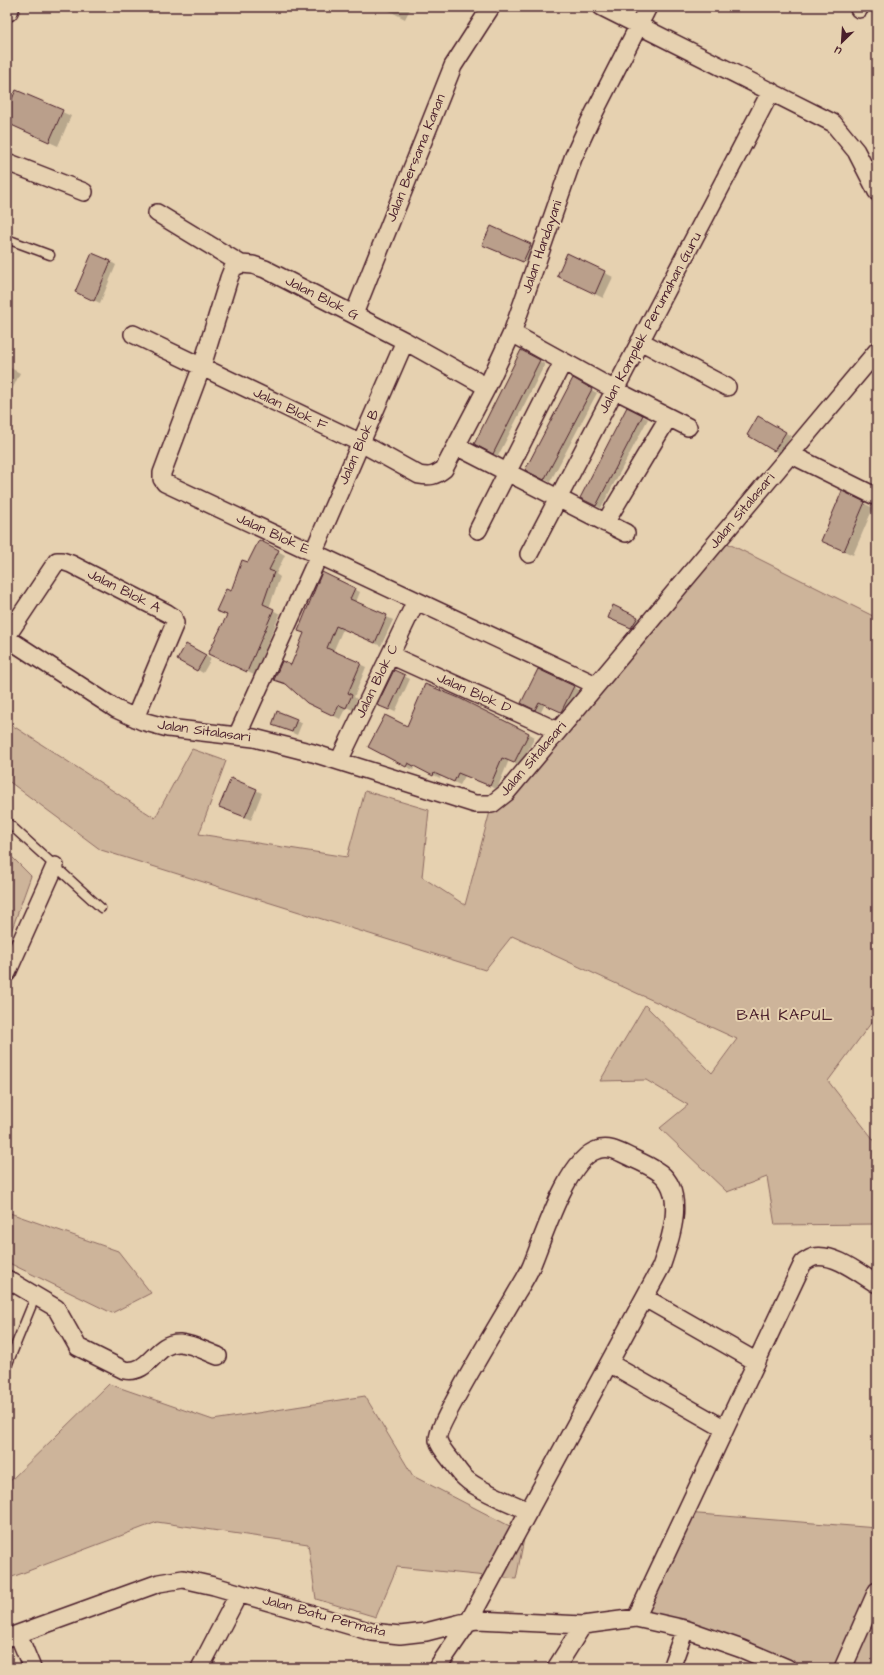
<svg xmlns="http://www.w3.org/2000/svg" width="884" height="1675" font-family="'Architects Daughter',sans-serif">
	<rect width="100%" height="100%" fill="#e6d1b0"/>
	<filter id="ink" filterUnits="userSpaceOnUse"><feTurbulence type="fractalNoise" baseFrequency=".025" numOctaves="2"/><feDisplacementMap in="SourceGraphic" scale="8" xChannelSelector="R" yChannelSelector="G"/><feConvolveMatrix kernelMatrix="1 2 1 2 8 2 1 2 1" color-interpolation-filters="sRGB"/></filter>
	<g filter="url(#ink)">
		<path fill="#cdb49a" stroke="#8c6a62" d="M 719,539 L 877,618 L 877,1015 L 828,1081 L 877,1144 L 877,1224 L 775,1225 L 767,1177 L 727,1192 L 660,1128 L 688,1105 L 646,1080 L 600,1081 L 645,1005 L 712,1073 L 737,1039 L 512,936 L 485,970 L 101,850 L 7,780 L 7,722 L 155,818 L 192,749 L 226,761 L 199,834 L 347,857 L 365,791 L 429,810 L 422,877 L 465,905 L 492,804 Z
			M 7,852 L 31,876 L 7,943 Z
			M 7,1212 L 118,1251 L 151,1293 L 112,1313 L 7,1262 Z
			M 109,1384 L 213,1420 L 365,1396 L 413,1476 L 525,1534 L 516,1579 L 397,1567 L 376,1617 L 316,1599 L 308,1544 L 157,1522 L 7,1579 L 7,1484 Z
			M 686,1513 L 877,1528 L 877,1668 L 787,1668 L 636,1618 Z"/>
		<path fill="#0003" d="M 382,7 L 411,7 L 405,19 Z
			M 16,91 L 71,116 L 58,146 L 7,123 L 7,113 Z
			M 530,245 L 536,248 L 528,264 L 489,248 Z
			M 568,254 L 613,277 L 603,298 L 558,276 Z
			M 111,262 L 116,265 L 100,303 L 82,295 Z
			M 539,361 L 545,364 L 498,456 L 480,447 Z
			M 7,366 L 20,373 L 10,394 L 7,393 Z
			M 573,379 L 597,393 L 550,482 L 532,473 Z
			M 642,416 L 648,419 L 601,508 L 587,501 Z
			M 759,417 L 791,436 L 780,454 L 748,435 Z
			M 843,492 L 873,508 L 853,555 L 822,541 Z
			M 278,551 L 285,555 L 276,574 L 280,577 L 269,608 L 280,614 L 254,675 L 216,657 L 227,616 L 218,611 L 232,593 L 248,563 Z
			M 354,589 L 360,592 L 356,602 L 393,620 L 381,646 L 343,629 L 333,652 L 366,667 L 354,697 L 357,699 L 353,710 L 346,707 L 340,719 L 315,706 L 289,686 L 275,679 L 291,666 L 305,634 L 299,631 Z
			M 614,606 L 643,620 L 637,631 L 614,620 Z
			M 186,645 L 211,659 L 203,673 L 178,659 Z
			M 394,671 L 410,679 L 395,712 L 384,707 Z
			M 7,675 L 10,676 L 7,681 Z
			M 573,686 L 579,690 L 567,714 L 545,704 L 541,712 L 528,706 Z
			M 296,720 L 302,723 L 297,735 L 273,724 Z
			M 408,727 L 528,733 L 535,737 L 520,766 L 509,760 L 497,789 L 465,776 L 460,785 L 441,776 L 440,778 L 415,766 L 413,770 L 376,751 Z
			M 231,779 L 262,793 L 251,820 L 226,809 Z"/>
		<path fill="#ba9f8b" stroke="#4a1f2b" d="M 16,90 L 63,110 L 49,142 L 7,123 L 7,110 Z
			M 491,226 L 531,244 L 523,262 L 482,245 Z
			M 92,253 L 111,261 L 94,301 L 75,292 Z
			M 567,253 L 605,271 L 595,294 L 557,276 Z
			M 521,350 L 540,360 L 493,454 L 474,444 Z
			M 573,378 L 592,389 L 544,480 L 525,470 Z
			M 627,407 L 643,415 L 596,506 L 580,498 Z
			M 758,416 L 786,432 L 774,451 L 747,435 Z
			M 842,491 L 865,502 L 844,551 L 821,541 Z
			M 259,540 L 279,550 L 269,570 L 274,572 L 263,604 L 274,609 L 247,672 L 208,654 L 227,615 L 216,611 L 226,589 L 231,591 L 242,560 L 248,562 Z
			M 322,572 L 355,588 L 350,599 L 387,615 L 375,643 L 336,626 L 327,648 L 361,663 L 348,693 L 352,695 L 346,708 L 339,705 L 334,716 L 307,703 L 286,684 L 274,680 L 282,661 L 291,665 L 304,633 L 298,631 Z
			M 613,605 L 638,617 L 631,628 L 608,618 Z
			M 186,644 L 206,655 L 197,671 L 177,660 Z
			M 538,669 L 574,686 L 561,712 L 539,702 L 535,710 L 521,703 Z
			M 394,670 L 405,675 L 389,710 L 377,705 Z
			M 425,684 L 459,698 L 529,733 L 514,763 L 502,758 L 490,786 L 458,773 L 454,782 L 434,773 L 433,776 L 408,763 L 406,767 L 368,747 L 385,715 L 407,726 Z
			M 277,711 L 297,719 L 292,732 L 272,725 Z
			M 231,778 L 257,789 L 245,817 L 219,807 Z"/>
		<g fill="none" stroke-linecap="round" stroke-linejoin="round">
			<g stroke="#4a1f2b" stroke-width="11">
				<path id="service" d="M 7,239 L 50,255
					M 7,822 L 101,908
					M 7,1366 L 36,1295"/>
			</g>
			<g stroke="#4a1f2b" stroke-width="20">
				<path id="minor" d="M 602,7 L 833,123 L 856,151 L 877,192
					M 859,9 L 859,7
					M 7,162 L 84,192
					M 157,213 L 241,264 L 253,265 L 265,269 L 405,341 L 487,387
					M 241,264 L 233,268 L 229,278 L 202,366 L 162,473 L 162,479 L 165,483 L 596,685
					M 354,314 L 453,66 L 491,7
					M 512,333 L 615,390 L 688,427
					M 133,334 L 361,443 L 419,475 C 430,477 435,476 444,469 L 487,387 L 512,333 L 573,158 L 590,121 L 648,7
					M 640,341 L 727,387
					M 456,446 L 626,533
					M 790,454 L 877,497
					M 605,523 L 668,418
					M 478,530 L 563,362
					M 313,553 L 405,341
					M 529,554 L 771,91
					M 7,636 L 57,561 L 62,561 L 71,564 L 167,613 L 173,617 L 175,623 L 135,718
					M 7,638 L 116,709 L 142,721 L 168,728 L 254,738 L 313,753 L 475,804 L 492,804 L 506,793 L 877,351
					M 390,655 L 558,731
					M 237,736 L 319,555
					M 339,761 L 416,601
					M 7,973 L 55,866
					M 7,1279 L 56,1308 L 78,1347 L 124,1370 C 151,1375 154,1342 180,1343 C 193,1344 207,1352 218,1356
					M 645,1298 L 757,1362
					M 609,1363 L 725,1429
					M 636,1618 L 803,1263 C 806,1261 810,1258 814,1257 C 835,1253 860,1274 877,1284
					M 18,1634 L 32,1668
					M 7,1638 L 159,1583 L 183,1579 L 214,1586 L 372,1632 L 400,1635 L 426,1632 L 469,1621 L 478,1620 L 583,1625 L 636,1618 L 685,1629 L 742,1649 L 787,1668
					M 200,1668 L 239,1593
					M 437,1668 L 469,1621 L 661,1267 C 670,1241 687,1194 660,1173 C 652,1167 641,1162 632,1158 C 621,1153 609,1145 597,1150 C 567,1159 543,1239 531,1267 C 527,1276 522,1284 517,1292 C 506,1312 435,1427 438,1440 C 440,1447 445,1453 450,1459 C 455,1465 459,1473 465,1478 C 477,1490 513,1504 529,1511
					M 556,1668 L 583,1625
					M 671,1668 L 685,1629
					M 843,1668 L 877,1591"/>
			</g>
			<g stroke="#4a1f2b" stroke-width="25">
				<path id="trunk" d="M 7,10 L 8,7"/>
			</g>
			<use href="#service" stroke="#e6d1b0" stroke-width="8"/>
			<use href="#minor" stroke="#e6d1b0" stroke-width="17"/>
			<use href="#trunk" stroke="#e6d1b0" stroke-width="22"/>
		</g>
	</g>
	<g text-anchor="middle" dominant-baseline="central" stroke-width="4" stroke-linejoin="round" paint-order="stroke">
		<g font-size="14" fill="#4a1f2b" stroke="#e6d1b0">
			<text transform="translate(416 158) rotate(-68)">Jalan Bersama Kanan</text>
			<text transform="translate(542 247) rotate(-71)">Jalan Handayani</text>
			<text transform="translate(322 298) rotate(27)">Jalan Blok G</text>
			<text transform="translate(650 323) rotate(-62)">Jalan Komplek Perumahan Guru</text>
			<text transform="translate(290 409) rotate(26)">Jalan Blok F</text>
			<text transform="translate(359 447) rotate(-66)">Jalan Blok B</text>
			<text transform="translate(742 511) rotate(-50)">Jalan Sitalasari</text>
			<text transform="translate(273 534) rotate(25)">Jalan Blok E</text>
			<text transform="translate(124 591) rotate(27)">Jalan Blok A</text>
			<text transform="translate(377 681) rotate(-64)">Jalan Blok C</text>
			<text transform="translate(474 693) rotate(24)">Jalan Blok D</text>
			<text transform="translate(204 731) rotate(8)">Jalan Sitalasari</text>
			<text transform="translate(533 759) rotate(-49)">Jalan Sitalasari</text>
			<text transform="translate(324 1616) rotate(15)">Jalan Batu Permata</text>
		</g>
		<g font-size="16" letter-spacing="1" fill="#4a1f2b" stroke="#e6d1b0">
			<text x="785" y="1015">BAH KAPUL</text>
		</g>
	</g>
	<rect width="884" height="1675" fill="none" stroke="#e6d1b0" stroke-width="24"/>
	<rect x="12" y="12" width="860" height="1651" fill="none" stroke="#4a1f2b" stroke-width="1.5" filter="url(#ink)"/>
	<g transform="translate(842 42) rotate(205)" stroke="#e6d1b0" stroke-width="3" paint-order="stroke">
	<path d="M0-3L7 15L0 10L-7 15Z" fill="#4a1f2b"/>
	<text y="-6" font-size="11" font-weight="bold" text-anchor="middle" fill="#4a1f2b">U</text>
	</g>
</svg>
